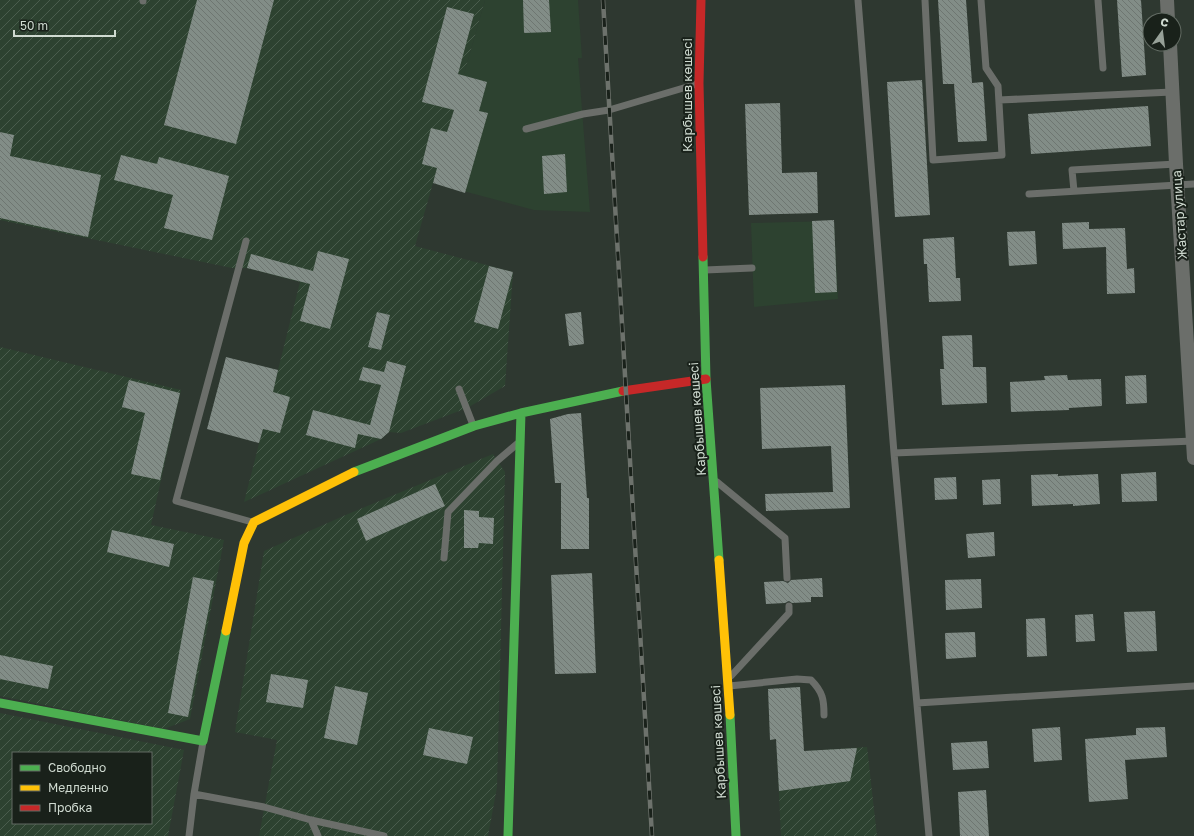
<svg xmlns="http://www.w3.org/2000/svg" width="1194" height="836" font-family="'Golos Text',sans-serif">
	<defs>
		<pattern id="industrial-furrows" width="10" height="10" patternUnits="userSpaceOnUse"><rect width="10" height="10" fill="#2d4230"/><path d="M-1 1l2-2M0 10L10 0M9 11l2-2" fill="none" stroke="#4a5d4d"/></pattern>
		<pattern id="building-back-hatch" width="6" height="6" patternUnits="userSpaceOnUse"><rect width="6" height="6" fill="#828d87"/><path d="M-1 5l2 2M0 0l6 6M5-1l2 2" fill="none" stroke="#6e7671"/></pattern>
	</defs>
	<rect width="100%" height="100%" fill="#2e3830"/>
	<path fill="#2d4230" d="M 485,0 L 578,0 L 582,58 L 578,58 L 590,212 L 534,210 L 433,183 Z
		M 834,221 L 838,299 L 754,307 L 751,223 Z"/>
	<path fill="url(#industrial-furrows)" fill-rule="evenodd" d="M 0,0 L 485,0 L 415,246 L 513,272 L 505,386 L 467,408 L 401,433 L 389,432 L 381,439 L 244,502 L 278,370 L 300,282 L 247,268 L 232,268 L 0,220 Z
		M 0,347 L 181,390 L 151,525 L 224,540 L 190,719 L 164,729 L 0,696 Z
		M 493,454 L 505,472 L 497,787 L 488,836 L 259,836 L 277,740 L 235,732 L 264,551 L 348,514 Z
		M 0,713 L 184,750 L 168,836 L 0,836 ZM 13,753 L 151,753 L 151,823 L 13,823 Z
		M 867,747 L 877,836 L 781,836 L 777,753 Z"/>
	<path fill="url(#building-back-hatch)" d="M 197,0 L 274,0 L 236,144 L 164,125 Z
		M 523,0 L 549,0 L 551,32 L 524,33 Z
		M 938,0 L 966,0 L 972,83 L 983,82 L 987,141 L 958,142 L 954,84 L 943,84 Z
		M 1117,0 L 1141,0 L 1146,75 L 1122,77 Z
		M 447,7 L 474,14 L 458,74 L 487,82 L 479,111 L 488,113 L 465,193 L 433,183 L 437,168 L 422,164 L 431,128 L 447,132 L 454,110 L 422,102 Z
		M 922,80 L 930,215 L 895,217 L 887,82 Z
		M 780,103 L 782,173 L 817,172 L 818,213 L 749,215 L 745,104 Z
		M 1148,106 L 1151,146 L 1031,154 L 1028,114 Z
		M 0,132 L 14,135 L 10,156 L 101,175 L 88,237 L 0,218 Z
		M 565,154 L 567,192 L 544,194 L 542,156 Z
		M 121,155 L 157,164 L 159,157 L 229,176 L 212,240 L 164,228 L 173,195 L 114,180 Z
		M 834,220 L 837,292 L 815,293 L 812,221 Z
		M 1089,222 L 1089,229 L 1125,228 L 1127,269 L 1134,268 L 1135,293 L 1107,294 L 1106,247 L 1063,249 L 1062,223 Z
		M 1035,231 L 1037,264 L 1009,266 L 1007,232 Z
		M 954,237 L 956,278 L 960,278 L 961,301 L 929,302 L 927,264 L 924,264 L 923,239 Z
		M 318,251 L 349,259 L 330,329 L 300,321 L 310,284 L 247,268 L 251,254 L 313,271 Z
		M 489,266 L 513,272 L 498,329 L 474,322 Z
		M 377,312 L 390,315 L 381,350 L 368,347 Z
		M 581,312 L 584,344 L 569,346 L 565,314 Z
		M 972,335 L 973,367 L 986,367 L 987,403 L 942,405 L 940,369 L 944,369 L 942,336 Z
		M 226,357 L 278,370 L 273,392 L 290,397 L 280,433 L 263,429 L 259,443 L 207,429 Z
		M 387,361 L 406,366 L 389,432 L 381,439 L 358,434 L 355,448 L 306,435 L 313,410 L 370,425 L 381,385 L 359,380 L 363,367 L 384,372 Z
		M 1067,375 L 1068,380 L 1101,379 L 1102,406 L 1069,408 L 1069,410 L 1011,412 L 1010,382 L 1045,380 L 1044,376 Z
		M 1146,375 L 1147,403 L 1126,404 L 1125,376 Z
		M 129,380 L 180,393 L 160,480 L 131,474 L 145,413 L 122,407 Z
		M 845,385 L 850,508 L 766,511 L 765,494 L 833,492 L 831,446 L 762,449 L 760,388 Z
		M 581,413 L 587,498 L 589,498 L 589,549 L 561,549 L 561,483 L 555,483 L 550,419 L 568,414 Z
		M 1156,472 L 1157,501 L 1122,502 L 1121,474 Z
		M 1058,474 L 1058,476 L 1098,474 L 1100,504 L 1073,506 L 1073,504 L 1032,506 L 1031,475 Z
		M 956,477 L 957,499 L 935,500 L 934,478 Z
		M 1000,479 L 1001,504 L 983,505 L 982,480 Z
		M 435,484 L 445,506 L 366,541 L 357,519 Z
		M 464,510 L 479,511 L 479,517 L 494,518 L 493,544 L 479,543 L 478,548 L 464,548 Z
		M 112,530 L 174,544 L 169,567 L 107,552 Z
		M 994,532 L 995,556 L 968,558 L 966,534 Z
		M 592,573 L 596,673 L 555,674 L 551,575 Z
		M 193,577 L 214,581 L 188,717 L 168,713 Z
		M 822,578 L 823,597 L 811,597 L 811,602 L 792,603 L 789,601 L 785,603 L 766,604 L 764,582 L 783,581 L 788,583 L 791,580 Z
		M 981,579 L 982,608 L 946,610 L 945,580 Z
		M 1155,611 L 1157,651 L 1127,652 L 1124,612 Z
		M 1093,614 L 1095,641 L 1076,642 L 1075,615 Z
		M 1045,618 L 1047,656 L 1027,657 L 1026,619 Z
		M 975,632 L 976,657 L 946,659 L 945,633 Z
		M 0,655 L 53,666 L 48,689 L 0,679 Z
		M 271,674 L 308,680 L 303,708 L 266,702 Z
		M 335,686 L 368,693 L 357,745 L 324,738 Z
		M 800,687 L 804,751 L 857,748 L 850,781 L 779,791 L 776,739 L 770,740 L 768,689 Z
		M 1060,727 L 1062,760 L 1034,762 L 1032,729 Z
		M 1165,727 L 1167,757 L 1125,760 L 1128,799 L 1089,802 L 1085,739 L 1136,735 L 1136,728 Z
		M 429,728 L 473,737 L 467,764 L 423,755 Z
		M 987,741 L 989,768 L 953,770 L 951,743 Z
		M 986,790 L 989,836 L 960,836 L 958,792 Z"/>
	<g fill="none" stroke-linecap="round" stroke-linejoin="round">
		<path stroke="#6b6e6a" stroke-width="7" d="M 858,0 L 894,453 L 929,836
			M 925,0 L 933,160 L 1002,155 L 998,86 L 986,68 L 981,0
			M 1098,0 L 1103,68
			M 143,1 L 143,0
			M 999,100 L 1172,92
			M 526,129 L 583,114 L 609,110 L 697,84
			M 1074,191 L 1072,170 L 1176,164
			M 1029,194 L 1194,184
			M 246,241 L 176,501 L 252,522
			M 705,270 L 752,268
			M 459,389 L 473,425
			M 894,453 L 1194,441
			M 717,482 L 785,538 L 787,578
			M 444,558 L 448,512 L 497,461 L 517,444
			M 731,676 L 789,613 L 789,606
			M 729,686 L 797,679 L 811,680 C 823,692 824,700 824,715
			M 917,703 L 1194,686
			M 194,794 L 264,807 L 311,820 L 384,836
			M 311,820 L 318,836
			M 189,836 L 194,794 L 203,742"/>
		<path stroke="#6b6e6a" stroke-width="14" d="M 1167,0 L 1168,20
			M 1170,44 L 1176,164 L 1194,458"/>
		<path stroke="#4caf50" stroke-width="9" d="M 703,257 L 706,379 L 719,560
			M 354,472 L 474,426 L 521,413 L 623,391
			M 0,703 L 203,741 L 226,631
			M 730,715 L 736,836
			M 508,836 L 521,413"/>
		<path stroke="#ffc107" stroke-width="9" d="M 719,560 L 730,715
			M 226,631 L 244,543 L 254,522 L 354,472"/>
		<path stroke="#c62828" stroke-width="9" d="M 701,0 L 699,83 L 703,257
			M 623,391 L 706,379"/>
		<g stroke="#6d726c" stroke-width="4.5">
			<path id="rail" d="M 603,0 L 652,836"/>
		</g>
		<use href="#rail" stroke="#19211a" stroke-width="3" stroke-dasharray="9" stroke-linecap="butt"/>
	</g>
	<g text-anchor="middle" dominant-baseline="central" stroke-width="4" stroke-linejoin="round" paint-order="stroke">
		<g font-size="13" fill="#cfdad0" stroke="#19211a">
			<text transform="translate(687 95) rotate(-90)">Карбышев көшесі</text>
			<text transform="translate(1179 215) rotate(-94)">Жастар улица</text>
			<text transform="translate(697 419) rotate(-94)">Карбышев көшесі</text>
			<text transform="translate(718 742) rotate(-93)">Карбышев көшесі</text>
		</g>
	</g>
	<rect x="12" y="752" width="140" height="72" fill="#19211a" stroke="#626b63"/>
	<rect x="20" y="765" width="20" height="6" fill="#4caf50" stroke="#626b63"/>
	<text x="48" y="772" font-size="12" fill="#cfdad0">Свободно</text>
	<rect x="20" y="785" width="20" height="6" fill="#ffc107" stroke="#626b63"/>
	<text x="48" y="792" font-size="12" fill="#cfdad0">Медленно</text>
	<rect x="20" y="805" width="20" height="6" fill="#c62828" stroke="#626b63"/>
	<text x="48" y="812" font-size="12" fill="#cfdad0">Пробка</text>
	<g transform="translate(1162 32) rotate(14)"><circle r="19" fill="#19211a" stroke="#626b63"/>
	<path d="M0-3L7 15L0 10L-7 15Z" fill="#97a198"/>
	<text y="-6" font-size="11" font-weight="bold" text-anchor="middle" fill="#cfdad0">С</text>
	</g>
	<path d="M14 30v6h101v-6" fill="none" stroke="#cfdad0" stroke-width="2"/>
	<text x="20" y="30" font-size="12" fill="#cfdad0" stroke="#19211a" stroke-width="3" paint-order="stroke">50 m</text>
</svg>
